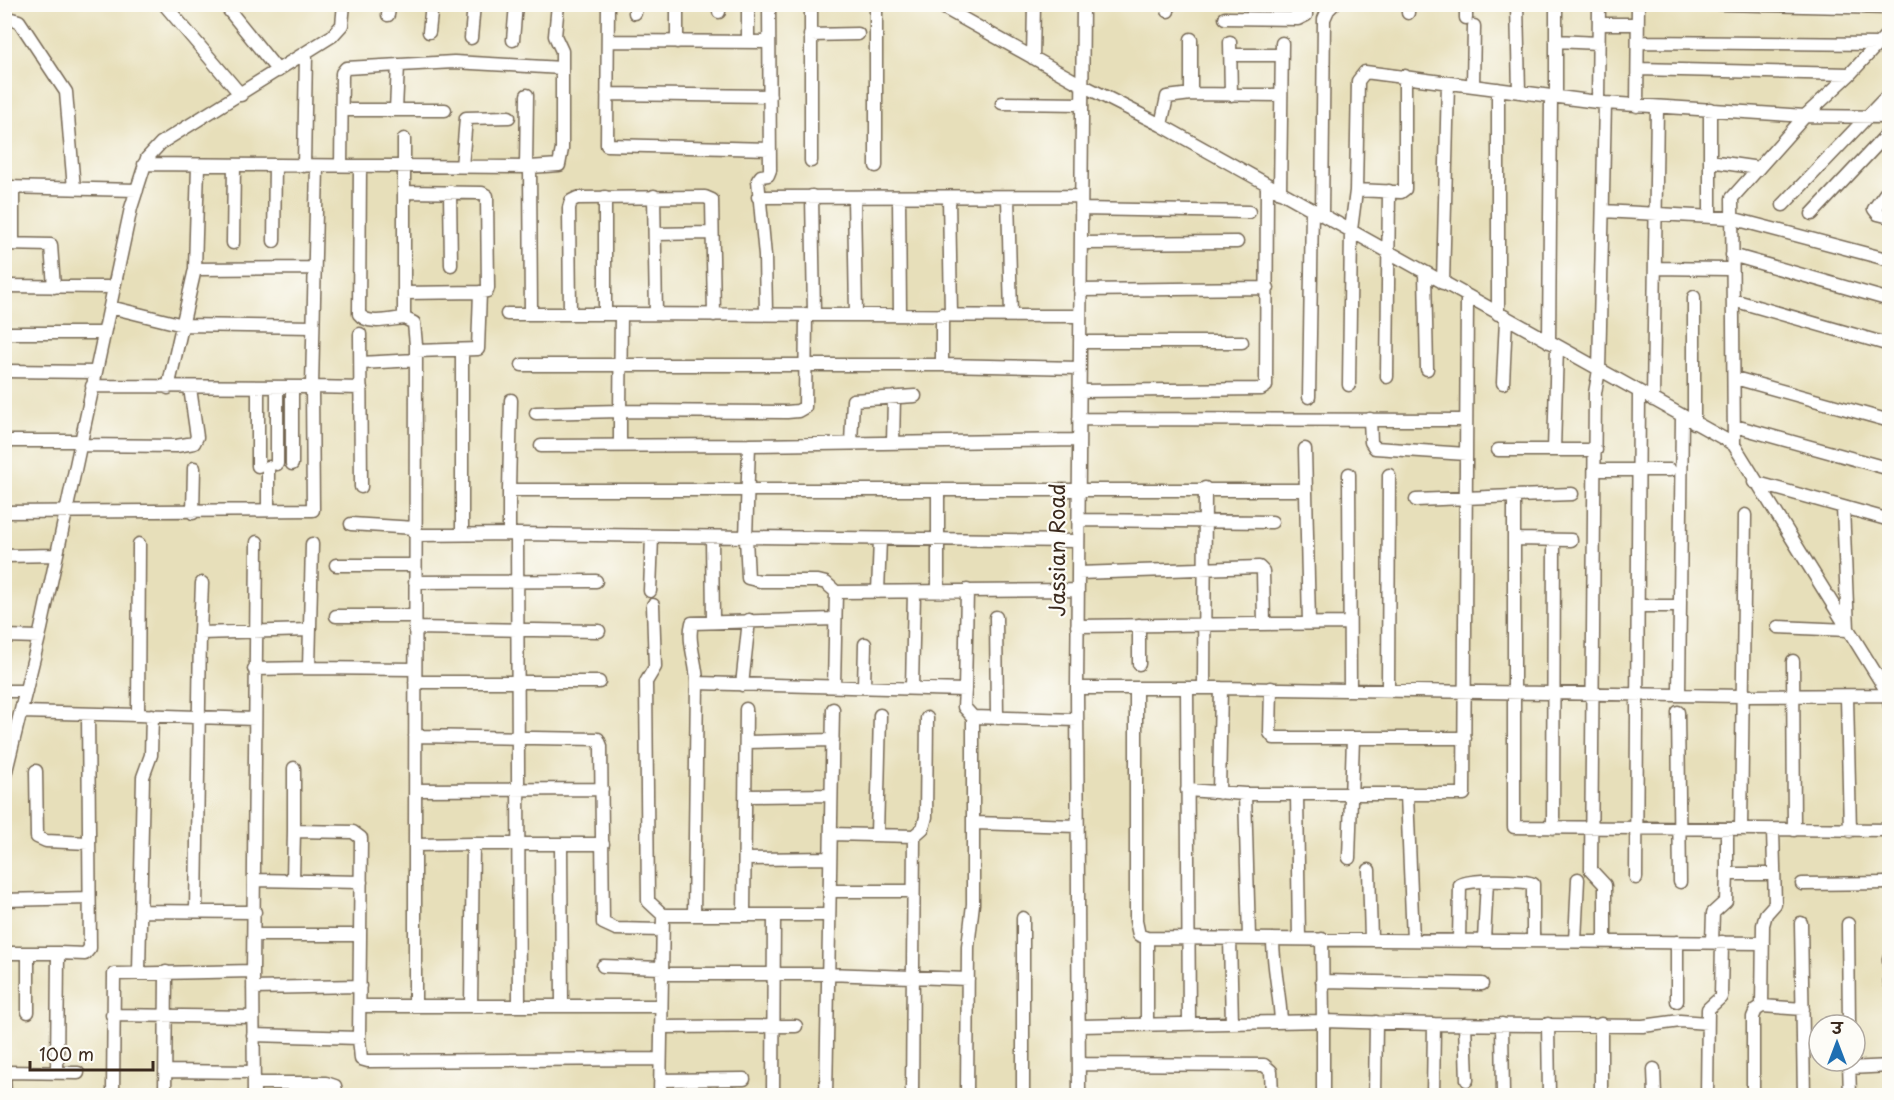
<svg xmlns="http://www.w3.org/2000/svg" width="1894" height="1100" viewBox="0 0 1894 1100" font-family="'Playpen Sans','Playpen Sans Deva',sans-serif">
  <rect width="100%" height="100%" fill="#fdfcf7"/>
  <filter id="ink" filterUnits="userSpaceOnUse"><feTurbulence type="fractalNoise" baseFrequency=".0167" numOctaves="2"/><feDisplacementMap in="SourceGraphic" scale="12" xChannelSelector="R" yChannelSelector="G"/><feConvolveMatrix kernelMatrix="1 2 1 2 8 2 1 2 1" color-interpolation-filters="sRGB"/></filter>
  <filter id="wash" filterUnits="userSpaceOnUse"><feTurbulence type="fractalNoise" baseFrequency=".008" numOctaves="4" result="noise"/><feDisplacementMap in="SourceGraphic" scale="24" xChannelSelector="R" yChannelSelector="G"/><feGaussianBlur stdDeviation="1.35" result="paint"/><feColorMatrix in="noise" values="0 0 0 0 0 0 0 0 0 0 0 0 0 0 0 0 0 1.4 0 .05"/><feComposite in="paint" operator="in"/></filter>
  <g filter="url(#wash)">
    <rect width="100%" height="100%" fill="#e7dfba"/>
  </g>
  <g filter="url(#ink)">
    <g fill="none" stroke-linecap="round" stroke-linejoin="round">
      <defs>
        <path id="minor" d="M164 4 241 95
          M224 4 278 71
          M608 4 607 145 770 149
          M635 4V13
          M748 4V42
          M811 4V161
          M876 4V166
          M937 4 1082 85 1161 125 1728 441 1734 445 1889 695 1890 706
          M1168 4V11
          M1408 4V13
          M1517 4 1519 92
          M1556 4V97
          M1720 4 1890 8
          M719 12V4
          M388 15 390 4
          M4 17 19 21 66 92 74 189
          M1225 18 1298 19 1306 15V4
          M1466 18V4
          M1599 24H1638
          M429 32 432 4
          M810 35 858 34
          M471 38 474 4
          M1191 39V94
          M513 40 516 4
          M608 41 769 42
          M1556 41 1598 43
          M677 42V4
          M1230 42 1231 95
          M1638 42 1877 44
          M1231 55H1282
          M1033 58 1034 4
          M1638 69 1850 74
          M1473 86 1474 26
          M1498 89V314
          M607 94 770 96
          M1598 102 1599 4
          M1002 103 1082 104
          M1637 106 1638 4
          M342 110H445
          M396 110 398 65
          M1161 125 1167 97 1191 94 1281 95
          M1710 161 1759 168
          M144 164 530 167 559 165 562 149V51L555 36 558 4
          M304 166 306 54
          M341 166 342 73 346 68 454 62 562 68
          M360 166 359 314C368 326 391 319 404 318V139
          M462 167 466 118 509 117
          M526 167 527 95
          M530 167 531 314
          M4 187 137 190
          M1890 187 1874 209 1878 214 1890 217
          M1356 190 1401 192 1405 189V76
          M404 192 482 193 487 196 488 288 487 291 480 292
          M450 192 451 265
          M1280 192 1282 43
          M654 196 656 314
          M812 196 814 314
          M605 197V314
          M758 197 1081 196
          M854 197 856 314
          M899 197 900 314
          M1008 197 1011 315
          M949 198 951 314
          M1783 205 1890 93
          M1081 209 1249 212
          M1603 211 1731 218 1890 260
          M1812 214 1890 131
          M1322 215 1324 19 1328 10 1334 4
          M1710 217V109
          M655 234 712 233
          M274 241 275 165
          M233 243 234 165
          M1081 243 1237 242
          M4 244 51 245 54 287
          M13 244V187
          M1732 255 1890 300
          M1655 268 1727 269
          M195 269 314 268
          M1425 273 1427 369
          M1443 283 1448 83
          M4 286 113 287
          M1080 290 1268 288
          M404 293 480 292 478 349 416 351
          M1733 300 1890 345
          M110 307 183 325 313 327
          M766 313 765 256 758 180 761 176 768 175 770 170 769 4
          M507 314H621L620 411 787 412 798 411 805 407 806 314
          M570 314 569 208 571 201 577 198 705 197 712 200 714 315
          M621 314 1080 316
          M942 314V365
          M404 318 414 323 416 345 415 845
          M4 333H103
          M360 334 361 487
          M1080 342H1242
          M1549 342 1551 97
          M462 350V535
          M361 363 416 360
          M522 365H942L1079 368
          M4 371 95 372
          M1387 377 1389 191
          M1735 378 1890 421
          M1503 383 1506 319
          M1349 385 1351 230 1356 191 1358 81 1365 72 1605 103 1805 116 1890 117
          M92 386 312 387 317 166
          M258 387V466
          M277 387V464
          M292 387V464
          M168 388 195 269 198 166
          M1079 391 1261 389 1266 386 1267 185
          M1309 397 1312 210
          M1653 400 1657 107
          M536 413 620 411V443
          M1079 419 1466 420
          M1370 419 1371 442 1375 448 1466 454
          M1694 423V297
          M1735 426 1890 469
          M4 441H81
          M851 443 853 400 915 396
          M893 443 894 397
          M80 445 176 446 194 443 197 437 190 388
          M749 445 1079 440
          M1734 445 1732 198 1805 116 1850 74 1890 31
          M541 446 749 445 746 538 748 578 760 581H818L826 583 836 592
          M1305 449 1309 623
          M1498 450H1596
          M1554 450 1557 347
          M268 467V510
          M1596 470H1670
          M1349 474 1350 690
          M1754 482 1890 520
          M509 490 511 400
          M938 490V591
          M1572 494 1514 496V827L1890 830
          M1416 500 1514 496
          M4 512 313 510 312 387 361 388
          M193 513 194 468
          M1078 520 1272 522
          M351 524 415 528
          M509 534V490H1306
          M517 534 519 1006
          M415 535 517 534 1078 541
          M712 538 713 620
          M1514 539 1571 540
          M139 544 138 715 255 719
          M4 556 56 555
          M336 565H415
          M1078 573 1259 567 1263 571 1264 624
          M415 582 596 581
          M650 591 652 537
          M878 592 880 539
          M653 605 655 667 646 682 648 901 663 915 660 1096
          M1638 606H1680
          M336 616H415
          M996 617 997 717
          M1139 625V664
          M1077 626 1349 623
          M1778 627 1848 630 1843 507
          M415 628 599 631
          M200 633 202 583
          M4 636 39 637
          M1793 661 1794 830
          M309 668 415 669
          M254 669 309 668 312 544
          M415 682H599
          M697 683C697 663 687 642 692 623L835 619
          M742 685 749 620
          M834 686 836 592 1078 590
          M864 687 865 644
          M912 688 914 592
          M1077 688H1221L1742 696 1890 695
          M1187 688 1189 1024
          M1204 688 1205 488
          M1271 688 1270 733 1274 738H1465
          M1136 689V921L1139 935 1147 938V1025
          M965 690 964 707 973 717 1077 720
          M1388 690 1389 475
          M4 691H26
          M1679 695 1682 416
          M1847 697 1850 831
          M21 712 138 715
          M1678 712 1680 882
          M415 736 598 739 601 746 603 923 616 929 662 930
          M746 742 833 740
          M294 768V831L353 832 361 838 359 1038 361 1059 368 1061 660 1059
          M36 771 37 837 46 841 88 843
          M4 779 41 629 131 208 147 158 161 143 332 36 342 25 344 4
          M415 790 602 789
          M1187 790 1245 794H1464L1467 297
          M1219 793 1221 688
          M1245 794 1249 938
          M1297 794 1299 939
          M1407 795 1413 940
          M746 796 831 795
          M974 823 1078 826
          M1553 828 1554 540
          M1727 829V874H1774
          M1741 829 1745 515
          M1773 830 1775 904 1766 914 1763 925 1762 1006 1803 1009
          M831 834 914 836 912 1096
          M877 835 880 715
          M914 836 923 828 926 817 927 718
          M473 844H561L562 1006
          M561 844H603
          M1349 858 1353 739
          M745 859 830 858
          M1369 870 1371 939
          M1636 878 1639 392
          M255 880 361 882
          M293 880 294 831
          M1802 884 1890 883
          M829 891H913
          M4 900 89 898
          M140 911 255 912
          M196 911 200 633 310 630
          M663 915H829
          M694 915 697 683 965 690 967 590
          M744 915 746 709
          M1023 918V1096
          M1801 923 1804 1096
          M1848 924 1849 1025
          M255 935H360
          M1147 938 1763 943
          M1230 939 1232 1023
          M1273 939C1273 967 1280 994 1281 1022
          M1322 939 1323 1021 1434 1024 1433 1096
          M1459 940 1460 885C1469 879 1523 880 1533 884V941
          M1484 940 1487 881
          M1575 941 1578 879
          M1605 941V885L1591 870 1595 393 1599 370 1605 103
          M1677 942V1001
          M1712 942 1713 913 1726 901 1727 874
          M4 953H58L57 1072
          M28 953V1012
          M58 953 85 954 90 948 88 714
          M1889 958 1890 983
          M603 966 662 968
          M253 971 257 542
          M139 972 143 777 151 755 152 715
          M662 974H827L968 979
          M1322 981 1482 984
          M253 988 360 986
          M360 1006H661
          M415 1006V845L473 844 471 1006
          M112 1015 253 1017
          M1434 1024 1643 1026 1680 1021 1707 1023
          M1465 1024 1467 1080
          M1502 1024 1503 1096
          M1548 1024 1549 1096
          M1601 1024V1096
          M1080 1026 1323 1021V1096
          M661 1027 796 1026
          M253 1035 359 1038
          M1849 1062 1850 1096
          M1080 1064 1264 1065 1271 1071 1272 1096
          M1849 1068 1890 1066
          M1654 1069 1655 1096
          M165 1071 253 1072
          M4 1072 5 1096
          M5 1072 78 1073
          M660 1080 744 1079
          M254 1083H306V1096
          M306 1083H326L335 1086 337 1096
          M113 1096 114 974 253 971 254 1096
          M165 1096 166 972
          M773 1096 774 915
          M826 1096 833 709
          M967 1096 968 947 973 904V717
          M1079 1096 1077 688 1083 4
          M1375 1096 1376 1022
          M1707 1096 1708 1009 1721 997 1722 942
          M1753 1096V1017L1756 1010 1762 1006"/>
      </defs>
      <use href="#minor" stroke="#776955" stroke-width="15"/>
      <use href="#minor" stroke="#fff" stroke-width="12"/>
    </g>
  </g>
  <g text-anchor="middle" stroke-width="4.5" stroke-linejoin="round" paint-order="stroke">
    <g font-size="21" fill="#3b2a1e" stroke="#fdfcf7">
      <text transform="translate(1058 550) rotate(-90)" y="7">Jassian Road</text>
    </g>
  </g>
  <rect width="1894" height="1100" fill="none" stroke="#fdfcf7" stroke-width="24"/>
  <g transform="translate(1837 1043)"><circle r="28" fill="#fdfcf7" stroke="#afa8a0" stroke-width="1.5"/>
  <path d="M0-4.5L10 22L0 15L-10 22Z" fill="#1f6fb2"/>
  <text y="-9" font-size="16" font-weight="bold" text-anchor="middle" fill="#3b2a1e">उ</text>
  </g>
  <path d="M30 1061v9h123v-9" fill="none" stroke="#3b2a1e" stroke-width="3"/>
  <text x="39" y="1061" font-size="18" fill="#3b2a1e" stroke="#fdfcf7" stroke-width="4.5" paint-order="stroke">100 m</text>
</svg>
